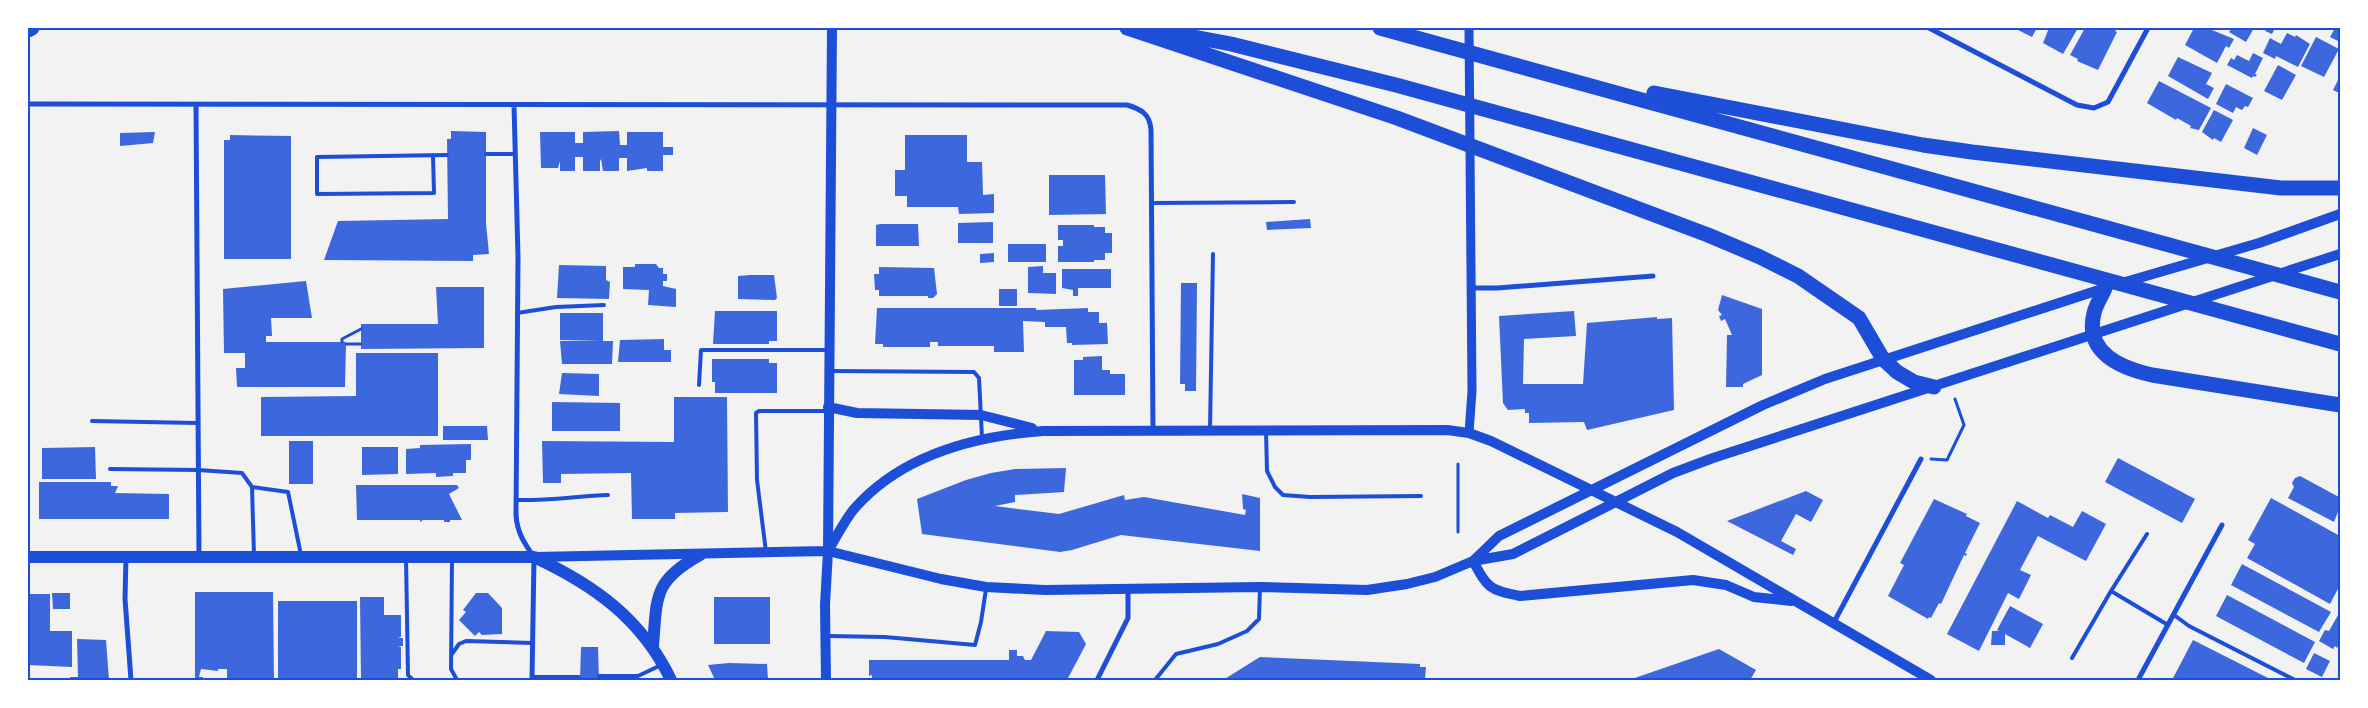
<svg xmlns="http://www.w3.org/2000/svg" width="2368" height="708" viewBox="0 0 2368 708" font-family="'Varela Round',sans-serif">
  <rect width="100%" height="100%" fill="#f2f2f2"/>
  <path fill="#3d67dc" d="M2014 28H2037L2032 37Z
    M2049 28H2078L2063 54 2043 43Z
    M2085 28H2117L2115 31 2117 32 2098 70 2077 61 2078 59 2070 55Z
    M2194 28H2207L2234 39 2229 48 2226 46 2217 63 2185 45Z
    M2232 28H2254L2246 42 2229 32Z
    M2267 28H2275L2272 34 2265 31Z
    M2335 28H2340V42L2330 37Z
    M2287 33 2295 37 2296 35 2310 44 2298 67 2276 56 2275 59 2263 53 2270 38 2281 44Z
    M2316 37 2339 49 2324 77 2301 66Z
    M2253 53 2263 58 2255 74 2257 75 2255 77 2253 76 2252 78 2227 65 2231 58 2234 60 2237 55 2249 61Z
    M2178 57 2212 73 2206 84 2214 88 2208 99 2168 76Z
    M2278 65 2296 75 2282 100 2264 91Z
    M2340 76V89L2339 93 2333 90Z
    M2159 81 2211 108 2199 130 2190 128 2191 126 2177 118 2176 120 2147 103Z
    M2226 84 2253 98 2248 107 2245 106 2242 110 2236 107 2233 113 2216 104Z
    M2214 110 2233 120 2221 142 2214 138 2213 140 2202 132Z
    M2253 128 2267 135 2257 155 2244 148Z
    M451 131 486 132V223L489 254 473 255V261L324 260 338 221 448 219 447 139H451Z
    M619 131 620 145H627V132H663V147H673V155H663V171H647V168L627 171V158H619V171H603L601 159 600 161V171H583V157H575V171H560V161L558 168H541L540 132H575V143H583V132Z
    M155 132 153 143 120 146V133Z
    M230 135 291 136V259H224V140H230Z
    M905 135H967V162H982L983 195 994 194V213L959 214 958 207H907V196H895V170H905Z
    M1049 175H1105L1106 214 1049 215Z
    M1310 219 1311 228 1267 230 1266 222Z
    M993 222V243H958V223Z
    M880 224H918L919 246H876V225Z
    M1058 225H1094V227H1105V233H1112V253H1105V260H1094V262H1058V246H1063V240H1058Z
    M1008 244H1046V262H1008Z
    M994 253V262L980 263V254Z
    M635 264H656L659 268H663V274H667V281H663V286L676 289V307L648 305 649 290 623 289V267H635Z
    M559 265 606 266V280L610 282 609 299 557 298Z
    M1043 266V273H1056V294L1028 293V267Z
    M879 267 934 268 937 294 933 298H928V296H879V290H875L874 274H879Z
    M1062 269H1111V288H1078V296H1073V290L1062 288Z
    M750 275H774L777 298 775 300 738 299V276Z
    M306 281 312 318H271L272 336H266V342H346L345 387H237L236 368H245V353H224L223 289Z
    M1181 283H1197L1196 391H1185V384H1180Z
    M436 287H484V348L361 349V324H438Z
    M999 289H1017V306H999Z
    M1722 295 1762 309V375L1743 384V387H1726L1727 335H1732L1725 319 1721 321 1719 316 1722 315 1718 310Z
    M877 308H1036V310L1088 308V312H1099V323H1107L1108 344 1072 345V343H1067L1066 327H1045V322L1023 321 1024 352H994V346H938V342H930V347H883V344H875Z
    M715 311H777V341H769V344H713Z
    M1574 311 1576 336 1524 339 1523 384H1583L1587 323 1657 317V319L1672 318 1674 410 1587 430 1584 422 1529 423V413H1525V409L1508 410 1503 403 1499 316Z
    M560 313H603V341H613L612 364H562L560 341 601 340H560Z
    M664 339V350H671V362H618L620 340Z
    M356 353H438V436H261V397L356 396Z
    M1102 356V370H1110V374H1125V395H1074V360H1083V357Z
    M712 359H769V363H777V393H715V382H712Z
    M562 373 599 374V396L559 394Z
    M28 374H30V440H28Z
    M674 397H727L728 512 675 513V519H632L631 473 561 474V483H543L542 441 674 442Z
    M552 402 620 403V431H552Z
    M443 426H487L488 440H443Z
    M289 441H313V484H289Z
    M471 444V460H466V473H453V476L436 477V473L406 474V449L420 448V445Z
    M95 447 96 479H42V448Z
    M362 447H398V474L362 475Z
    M2118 458 2195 499 2182 523 2105 482Z
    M1066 468 1064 492 1015 495V502L995 506 1059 514 1124 495 1125 500 1144 497 1245 515 1246 510 1243 509 1242 494 1260 498V551L1121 535 1072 550 1060 552 922 534 917 499 966 480 991 473 1015 469Z
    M2300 476 2339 497 2340 507 2334 522 2288 498 2294 487 2292 483 2295 478Z
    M39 482H111V486H118L115 493 169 494V519H39Z
    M356 485H457L459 488 449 494 462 520H450V522H444V520H423L420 522V520H357Z
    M1806 491 1823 500 1811 522 1796 514 1781 541 1796 549 1793 555 1727 521Z
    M2271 498 2340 536V585L2330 604 2247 558 2255 544 2248 540Z
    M1934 499 1967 514 1966 516 1980 523 1965 553 1967 554 1966 556 1964 555 1941 604 1939 603 1931 618 1929 617 1928 619 1888 596 1904 565 1900 563Z
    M2017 501 2048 518 2050 515 2073 527 2082 511 2106 524 2086 561 2038 536 2020 570 2031 575 2019 599 2008 593 1979 651 1947 634Z
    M2242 564 2331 612 2319 632 2231 585Z
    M195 592H273L274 680H227V669H218V671L201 669 199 677H203V680H195Z
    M52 593H70V609H53Z
    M476 593H488L502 608V634L482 635 479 632 475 636 459 620 466 612 463 610Z
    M28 594H50V631H72V667L28 665Z
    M2227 595 2315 642 2304 663 2216 616Z
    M360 597H384V615H401V637L398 638H403V646H398L401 647V669H398V680H361Z
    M714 597H770V644H714Z
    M278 601H357V680H278Z
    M2010 606 2043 624 2030 648 2005 634V645H1991L1992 631H1999L1997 630Z
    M2338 615 2340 616V642L2337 648 2335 646 2333 649 2319 641 2325 630 2329 631Z
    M1046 631 1079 632 1086 644 1067 680H872V675L869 676V660H1009V650H1017V656H1023L1025 660H1031Z
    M77 639 106 640 109 680H70V677H78Z
    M2193 640 2272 680H2172Z
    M581 647H598L599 680H580Z
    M1719 649 1756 670 1750 680H1629Z
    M2314 653 2330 661 2322 677 2306 669Z
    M1260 657 1420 664V667H1426L1425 679 1223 680Z
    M729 663 767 664 768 680H715L708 665Z"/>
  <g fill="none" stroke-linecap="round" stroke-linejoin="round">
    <path stroke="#1d4ed8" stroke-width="3" d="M342 342V339L361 329
      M346 344H361
      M1931 459 1947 460 1964 425 1955 399
      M1458 464V532"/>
    <path stroke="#1d4ed8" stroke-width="4" d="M486 154H515
      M433 155 434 193 317 194V157L447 155
      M1152 203 1294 202
      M517 313 556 307 604 305
      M831 371 974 372 979 378 982 438
      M699 385 701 350H829
      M92 421 198 423
      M1210 429 1213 254
      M1266 431 1267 471 1275 487 1283 495 1310 497 1421 496
      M110 469 198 470 242 473 252 487 254 555
      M252 487 288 492 301 555
      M516 500C547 501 578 496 608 495
      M2147 534 2111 591 2168 625
      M766 552 757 480 756 413 759 411H828
      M406 558 408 675 413 680
      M452 560 451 669 457 680
      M2174 615 2189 626 2295 680
      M827 636 885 637 975 645 981 622 986 589
      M452 654 459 644 466 641 532 643
      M2072 658 2111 591
      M599 676H638L659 666
      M532 677H579
      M1155 680 1176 654 1218 644 1247 631 1259 619 1260 587"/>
    <path stroke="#1d4ed8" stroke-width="5" d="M1929 28 2077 105 2094 108 2108 102 2148 28
      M28 104C394 105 760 102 1127 105 1141 109 1150 114 1151 130L1153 431
      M196 104 199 556
      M514 105 518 257 516 515C517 532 524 543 534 557L532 680
      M1471 288H1497L1653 276
      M126 556 125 599 131 680
      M1833 624 1921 459
      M1097 680 1128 618V590
      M2138 680 2222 525"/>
    <path stroke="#1d4ed8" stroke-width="9" d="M1469 28 1472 391 1469 433"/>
    <path stroke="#1d4ed8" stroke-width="10" d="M2122 283 2259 243 2340 214
      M828 407 857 413 981 415 1032 428
      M828 551C836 538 844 521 854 509 901 455 974 436 1043 431L1447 430 1469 433 1491 441 1677 532 1931 680
      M535 557 828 551 941 579 986 587 1045 590 1260 587 1367 590 1407 584 1435 577 1473 561 1513 554 1673 473 1713 458 2340 254
      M1473 561 1499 536 1763 405 1825 379 2108 287
      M1473 561C1488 588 1489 590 1520 596L1693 580 1726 585 1754 597 1791 601
      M826 680 825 605 828 551 832 28"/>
    <path stroke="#1d4ed8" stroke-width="12" d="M28 557H534C594 585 642 619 671 680
      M653 646C657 597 653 581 700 555"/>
    <path stroke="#1d4ed8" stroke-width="15" d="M1127 28 1397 118 1708 235 1760 257 1798 276 1859 318 1883 359 1897 372 1914 382 1934 387
      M1146 28 1231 44 1396 85 2340 344
      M1380 28 2340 292
      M28 30 32 28
      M1654 93 1923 145 1972 152 2281 188H2340
      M2105 288C2102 296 2096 304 2094 313 2084 353 2121 368 2152 375L2340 405"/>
  </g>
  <rect width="2368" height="708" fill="none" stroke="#ffffff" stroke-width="58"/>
  <rect x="29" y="29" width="2310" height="650" fill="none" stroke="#1d4ed8" stroke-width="2"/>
</svg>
